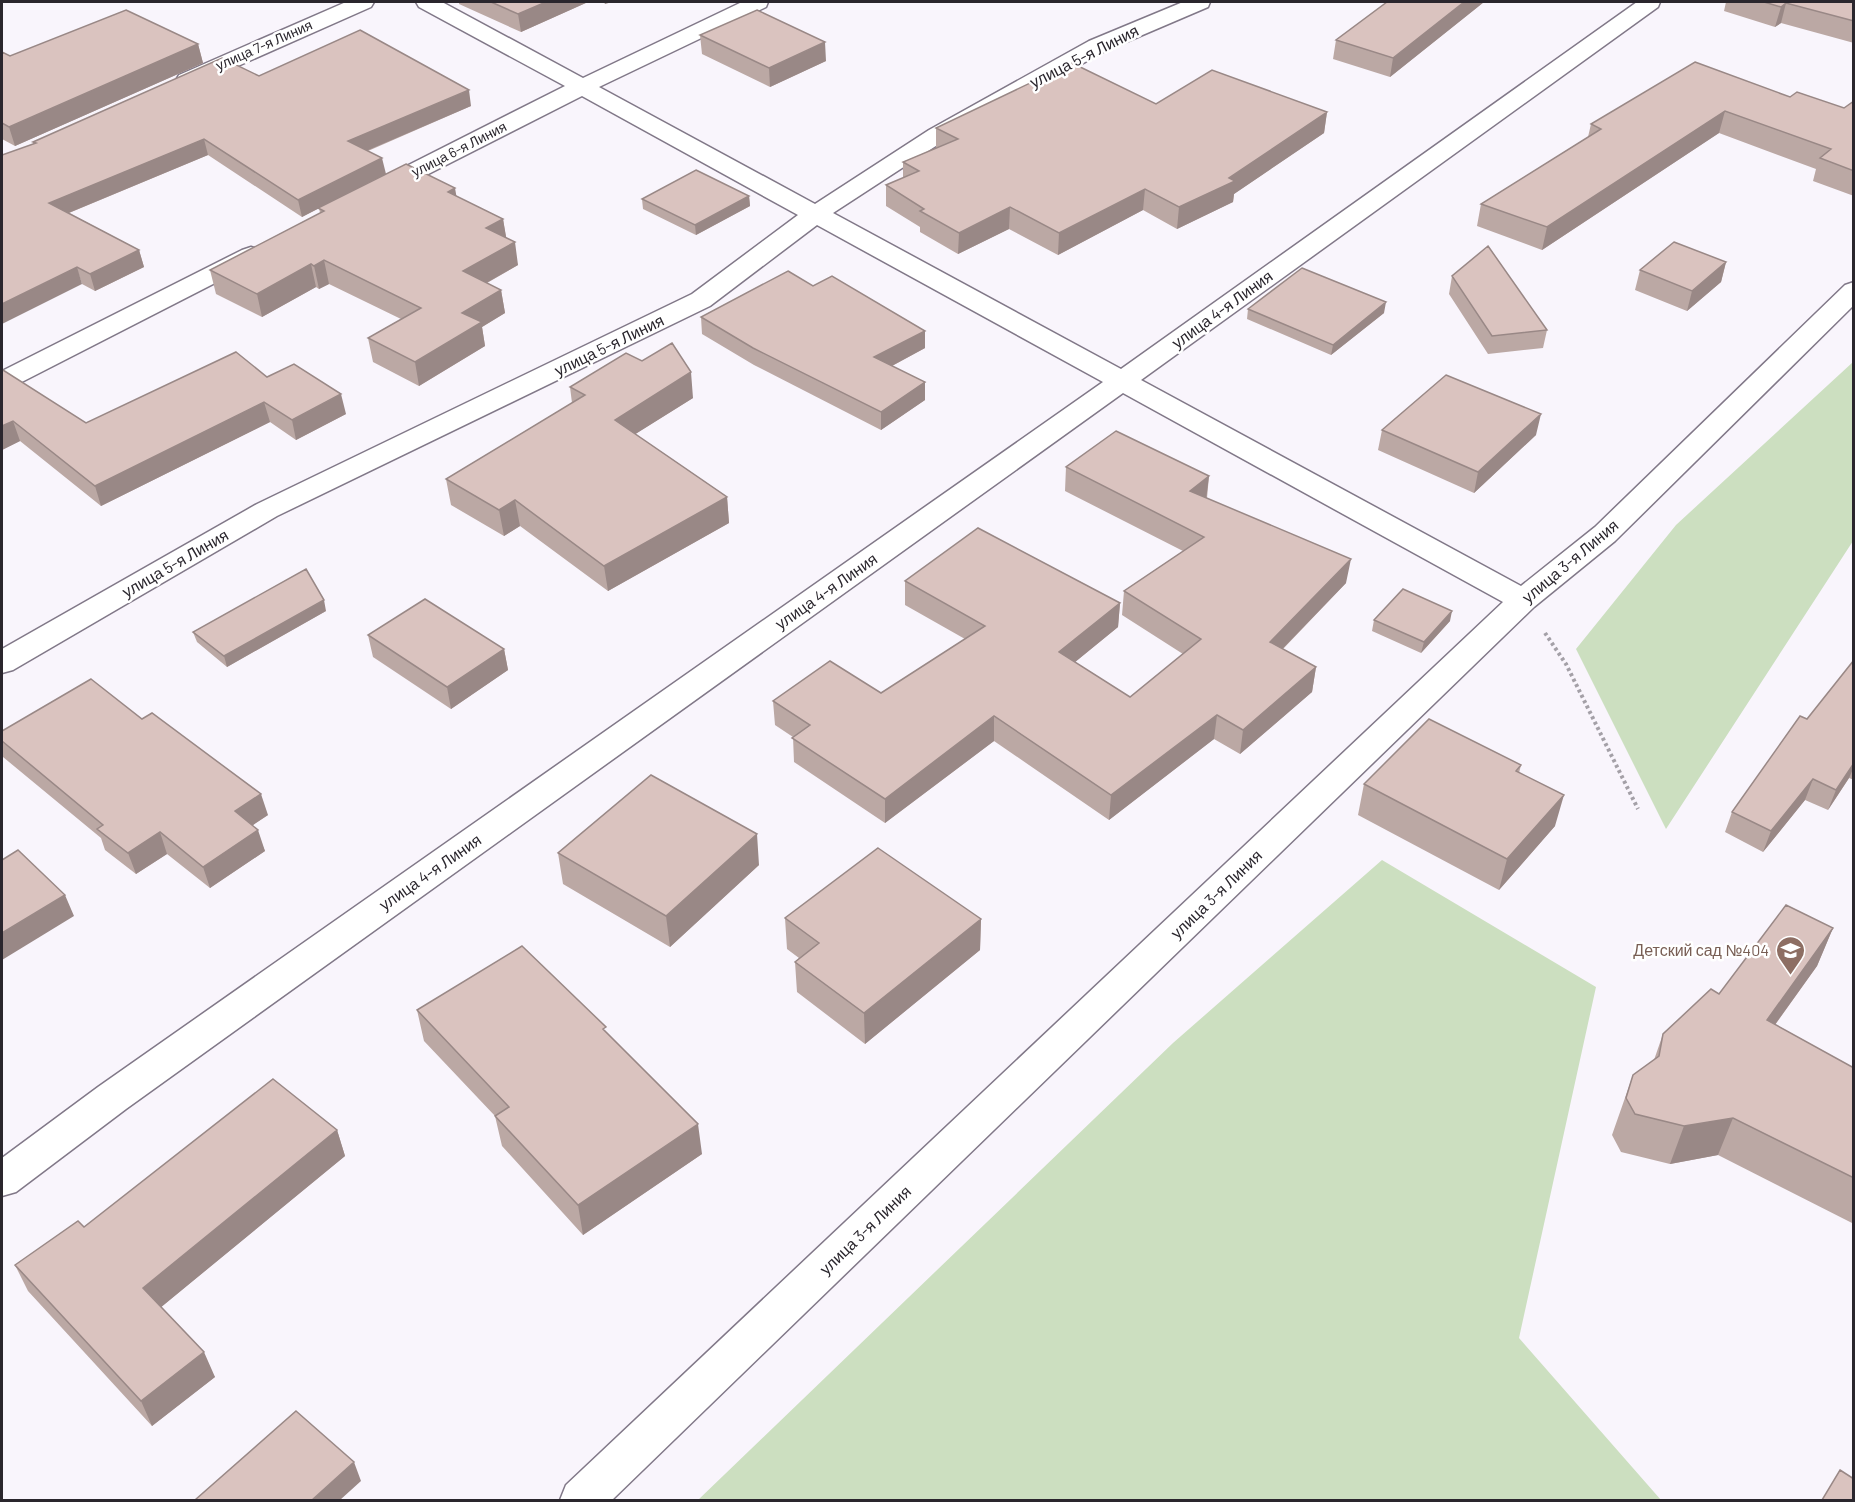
<svg xmlns="http://www.w3.org/2000/svg" width="1855" height="1502" viewBox="0 0 1855 1502" font-family="Barlow,sans-serif">
  <rect width="100%" height="100%" fill="#f9f5fc"/>
  <path fill="#ccdfc0" d="M1853 362V541L1666 829 1576 649 1676 525Z
    M1382 860 1596 987 1519 1338 1661 1500H698L1173 1043Z"/>
  <g fill="none" stroke-linecap="round" stroke-linejoin="round">
    <defs>
      <path id="minor" d="M346 2H374L371 7 195 85 187 87 179 85 176 80 179 75Z
        M416 2H442L583 78 742 2H768L766 7 599 87 815 204 929 130 1089 41 1183 2H1210L1208 7 1105 51 945 140 833 213 1121 369 1637 2H1660L1658 7 1141 380 1521 586 1595 527 1845 285 1854 282V305L1615 541 1534 607 612 1500H560L566 1485 1503 602 1123 393 126 1109 16 1192 2 1196V1158L98 1087 1103 382 817 225 710 306 277 516 13 670 2 673V649L257 504 692 294 798 215 582 96 387 195 378 197 369 195 366 190 369 185 565 86 419 7Z
        M251 247 260 250 264 255 260 260 12 387 2 389V371L242 250Z"/>
    </defs>
    <use href="#minor" stroke="#817888" stroke-width="3"/>
    <path stroke="#a4a0a7" stroke-width="4" stroke-dasharray="3 3" stroke-linecap="butt" d="M1545 633 1566 664 1638 809"/>
    <use href="#minor" fill="#fff" fill-rule="evenodd"/>
  </g>
  <path fill="#bba8a4" d="M459 2H588L521 32 459 4Z
    M1484 2 1390 77 1333 59 1336 40Z
    M1726 2H1854V43L1781 23 1775 27 1724 11Z
    M700 35 826 61 770 87 702 54Z
    M198 44 203 63 15 146 2 139V52L10 56Z
    M259 76 471 106 368 151 385 174 456 196 503 219 506 238 518 265 487 283 501 290 505 313 482 327 485 346 419 386 373 362 368 338 401 319 329 284 319 289 316 287 262 317 216 294 210 270 320 213 319 208 302 217 208 155 69 213 139 250 144 267 95 291 82 284 33 142Z
    M1790 97 1844 108 1854 101V196L1813 181 1816 169 1719 133 1542 250 1477 226 1481 204 1588 137 1591 124Z
    M1156 104 1327 112 1324 133 1234 194 1233 202 1177 229 1143 210 1058 255 1009 229 958 254 920 232V227L886 206V185L903 178V162L936 148V128Z
    M749 196 750 206 696 235 643 209 642 199Z
    M1726 262 1721 282 1687 311 1635 290 1640 270Z
    M1452 276 1547 330 1543 348 1488 354 1449 294Z
    M813 286 925 331V348L892 366 925 382V400L881 430 754 365 702 334 701 317Z
    M1248 309 1384 313 1331 355 1247 319Z
    M642 361 693 398 635 434 727 497 729 523 608 591 520 526 504 536 451 505 446 479 572 403 570 387Z
    M2 371 86 423 267 377 346 414 296 440 270 422 101 506 20 441 2 450Z
    M1382 430 1536 435 1474 493 1378 450Z
    M1066 467 1209 476 1207 498 1346 583 1283 649 1316 667 1312 692 1240 754 1214 739 1109 820 994 741 885 823 794 762 793 737 775 725 773 701 881 693 965 639 905 605V581L1120 603 1118 627 1075 662 1130 697 1183 654 1122 615 1124 591 1183 551 1065 491Z
    M326 611 227 667 197 642 193 632Z
    M1374 620 1450 621 1421 653 1372 631Z
    M368 635 504 649 508 670 451 709 373 657Z
    M1854 660V780L1849 778 1828 810 1805 800 1763 852 1725 832 1732 812 1807 719Z
    M2 731 268 815 253 825 265 851 210 888 167 854 136 874 105 850 101 838 3 757 2 752Z
    M1521 765 1519 773 1555 826 1499 890 1358 815 1364 784Z
    M558 853 759 865 670 947 563 884Z
    M785 918 981 919 980 950 865 1044 797 992 795 962 799 958 787 949Z
    M1833 928 1817 966 1775 1025 1854 1068V1224L1718 1155 1670 1164 1621 1152 1612 1135 1633 1075 1654 1060 1663 1034 1719 994Z
    M417 1010 607 1033 702 1154 583 1235 502 1146 495 1116 424 1041Z
    M337 1130 345 1156 161 1307 215 1377 152 1426 28 1291 15 1265 84 1227Z"/>
  <path fill="#998886" d="M546 2H588L521 32 518 14Z
    M604 2H612L605 4Z
    M1464 2H1484L1390 77 1393 58Z
    M1786 3 1781 23 1775 27 1781 7Z
    M825 42 826 61 770 87 769 68Z
    M198 44 203 63 15 146 9 127Z
    M469 90 471 106 352 157 348 141Z
    M1725 111 1719 133 1542 250 1547 227Z
    M1327 112 1324 133 1234 194 1233 202 1177 229 1179 207 1229 178Z
    M204 139 208 155 54 219 49 203Z
    M382 158 386 174 302 217 298 200Z
    M455 188 459 211 448 192Z
    M1145 189 1143 210 1058 255 1059 233Z
    M749 196 750 206 696 235 695 225Z
    M1010 207 1009 229 958 254 959 233Z
    M503 219 507 242 486 228Z
    M515 242 518 265 467 294 463 271Z
    M139 250 144 267 95 291 90 274Z
    M324 260 329 284 319 289 314 266Z
    M1726 262 1721 282 1687 311 1692 291Z
    M311 264 316 287 262 317 257 294Z
    M77 267 82 284 2 324V304Z
    M501 290 505 313 482 327 485 346 419 386 415 362 462 313Z
    M1386 302 1384 313 1331 355 1333 345Z
    M925 331V348L875 375 874 357Z
    M691 372 693 398 618 445 615 420Z
    M925 382V400L881 430V412Z
    M341 394 346 414 296 440 292 420Z
    M264 402 270 422 101 506 95 486Z
    M1541 414 1536 435 1474 493 1478 472Z
    M13 421 20 441 2 450V426Z
    M1209 476 1206 500 1190 491Z
    M727 497 729 523 608 591 604 566Z
    M515 500 520 526 504 536 499 510Z
    M1351 559 1346 583 1266 666 1270 642Z
    M324 600 326 611 227 667 224 656Z
    M1120 603 1118 627 1058 676 1059 652Z
    M1452 611 1450 621 1421 653 1424 642Z
    M504 649 508 670 451 709 447 687Z
    M1316 667 1312 692 1240 754 1243 730Z
    M1217 715 1214 739 1109 820 1111 795Z
    M994 716V741L885 823V799Z
    M1854 763V767L1849 778 1828 810 1836 790Z
    M1813 779 1805 800 1763 852 1771 831Z
    M261 794 268 815 241 833 235 811Z
    M1564 795 1555 826 1499 890 1507 859Z
    M258 830 265 851 210 888 203 867Z
    M160 832 167 854 136 874 128 853Z
    M757 834 759 865 670 947 666 916Z
    M65 895 74 916 2 960V933Z
    M981 919 980 950 865 1044 864 1013Z
    M1833 928 1817 966 1751 1058 1767 1020Z
    M1733 1118 1718 1155 1670 1164 1684 1126Z
    M698 1124 702 1154 583 1235 578 1205Z
    M337 1130 345 1156 154 1313 143 1288Z
    M204 1352 215 1377 152 1426 141 1401Z
    M354 1462 361 1481 340 1500H312Z"/>
  <path fill="#dac3bf" stroke="#998886" stroke-width="1.5" d="M491 2H546L518 14Z
    M1387 2H1464L1393 58 1336 40Z
    M1764 2H1854V21L1786 3 1781 7Z
    M126 10 198 44 9 127 2 123V52L10 56Z
    M757 10 825 42 769 68 700 35Z
    M360 30 469 90 348 141 382 158 298 200 204 139 49 203 139 250 90 274 77 267 2 304V155L36 143 33 142 222 58 259 76Z
    M1695 62 1790 97 1797 92 1844 108 1854 101V171L1820 158 1831 149 1725 111 1547 227 1481 204 1601 129 1591 124Z
    M1072 63 1156 104 1212 70 1327 112 1229 178 1235 181 1179 207 1145 189 1059 233 1010 207 959 233 920 211 924 209 886 185 919 171 903 162 958 139 936 128Z
    M406 164 455 188 448 192 503 219 486 228 515 242 463 271 501 290 462 313 482 322 415 362 368 338 421 308 324 260 314 266 311 264 257 294 210 270 324 211 318 208Z
    M696 170 749 196 695 225 642 199Z
    M1674 242 1726 262 1692 291 1640 270Z
    M1488 246 1547 330 1492 336 1452 276Z
    M1302 268 1386 302 1333 345 1248 309Z
    M788 271 813 286 832 276 925 331 874 357 925 382 881 412 753 348 701 317Z
    M672 343 691 372 615 420 727 497 604 566 515 500 499 510 446 479 585 395 570 387 626 353 642 361Z
    M236 352 267 377 294 364 341 394 292 420 264 402 95 486 13 421 2 426V371L3 370 86 423Z
    M1446 375 1541 414 1478 472 1382 430Z
    M1116 431 1209 476 1190 491 1351 559 1270 642 1316 667 1243 730 1217 715 1111 795 994 716 885 799 792 738 810 725 773 701 830 661 881 693 985 626 905 581 978 528 1120 603 1059 652 1130 697 1201 639 1124 591 1204 537 1066 467Z
    M306 569 324 600 224 656 193 632Z
    M1403 589 1452 611 1424 642 1374 620Z
    M425 599 504 649 447 687 368 635Z
    M1854 660V763L1836 790 1813 779 1771 831 1732 812 1800 716 1807 719Z
    M91 679 142 719 152 713 261 794 235 811 258 830 203 867 160 832 128 853 97 829 103 825 2 741V731Z
    M1429 719 1521 765 1516 771 1564 795 1507 859 1364 784Z
    M651 775 757 834 666 916 558 853Z
    M878 848 981 919 864 1013 795 962 819 943 785 918Z
    M18 850 65 895 2 933V860Z
    M1786 905 1833 928 1767 1020 1854 1068V1178L1733 1118 1684 1126 1635 1114 1626 1098 1633 1075 1659 1056 1663 1034 1711 989 1719 994Z
    M522 946 606 1027 603 1029 698 1124 578 1205 495 1116 509 1107 417 1010Z
    M273 1079 337 1130 143 1288 204 1352 141 1401 15 1265 78 1221 84 1227Z
    M296 1411 354 1462 312 1500H195Z
    M1840 1470 1854 1479V1500H1822Z"/>
  <defs>
    <symbol id="school-pin" viewBox="-11 -11 22 30"><path d="M0 17L-7.5 6A9.5 9.5 0 1 1 7.5 6Z" fill="#8d6e63" stroke="#fff"/><path d="M0-5L7-2L0 1L-7-2ZM-4 1L0 2.5L4 1V4Q0 6-4 4Z" fill="#fff"/></symbol>
  </defs>
  <g fill-rule="evenodd">
    <use href="#school-pin" x="1774" y="934" width="33" height="45"/>
  </g>
  <g text-anchor="middle" stroke-width="5" stroke-linejoin="round" paint-order="stroke">
    <g font-size="14" fill="#2a262d" stroke="#fff">
      <text transform="translate(264 45) rotate(-24)" y="5">улица 7-я Линия</text>
      <text transform="translate(459 149) rotate(-27)" y="5">улица 6-я Линия</text>
    </g>
    <g font-size="16" fill="#2a262d" stroke="#fff">
      <text transform="translate(1084 56) rotate(-27)" y="6">улица 5-я Линия</text>
      <text transform="translate(1222 309) rotate(-36)" y="6">улица 4-я Линия</text>
      <text transform="translate(609 345) rotate(-26)" y="6">улица 5-я Линия</text>
      <text transform="translate(1570 561) rotate(-40)" y="6">улица 3-я Линия</text>
      <text transform="translate(175 563) rotate(-30)" y="6">улица 5-я Линия</text>
      <text transform="translate(826 591) rotate(-35)" y="6">улица 4-я Линия</text>
      <text transform="translate(430 872) rotate(-35)" y="6">улица 4-я Линия</text>
      <text transform="translate(1216 894) rotate(-44)" y="6">улица 3-я Линия</text>
      <text transform="translate(865 1230) rotate(-44)" y="6">улица 3-я Линия</text>
    </g>
    <g font-size="16" fill="#785e54" stroke="#fff" text-anchor="end">
      <text x="1769" y="956">Детский сад №404</text>
    </g>
  </g>
  <rect width="1855" height="1502" fill="none" stroke="#2a262d" stroke-width="6"/>
</svg>
